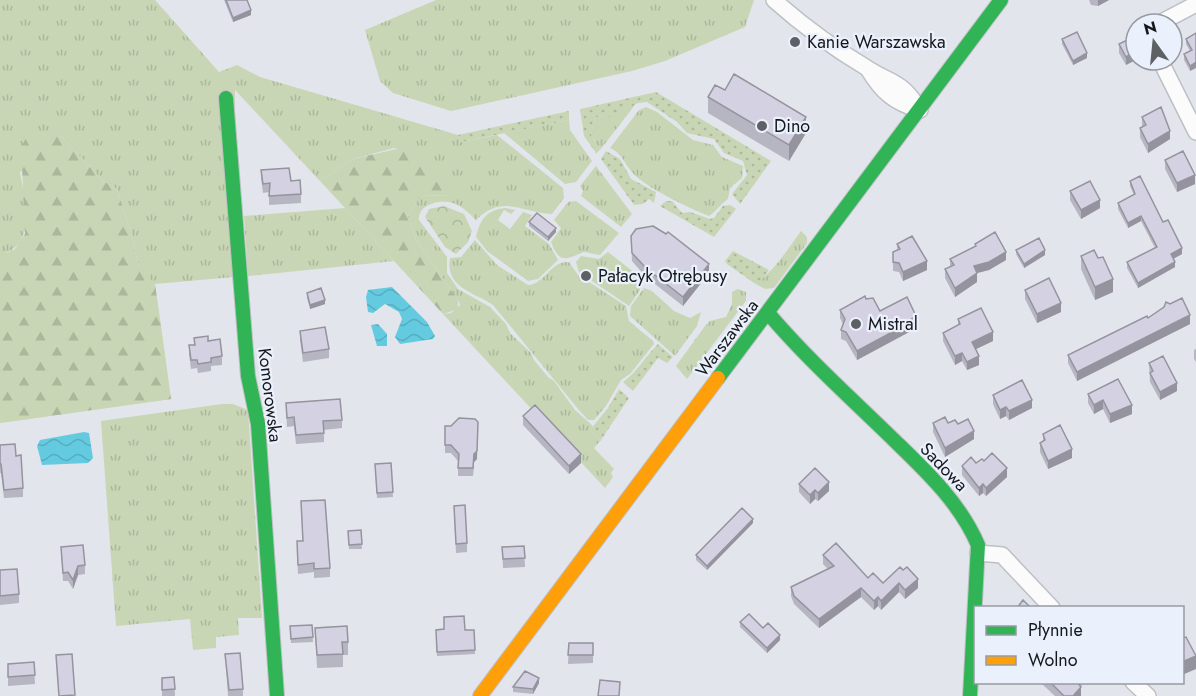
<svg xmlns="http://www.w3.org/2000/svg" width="1196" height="696" viewBox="0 0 1196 696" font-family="Jost,sans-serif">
  <defs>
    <pattern id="grass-tufts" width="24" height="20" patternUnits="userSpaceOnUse" patternTransform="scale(1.5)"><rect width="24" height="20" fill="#c9d6b5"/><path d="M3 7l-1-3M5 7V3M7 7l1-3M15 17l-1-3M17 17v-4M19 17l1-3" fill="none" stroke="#acb79b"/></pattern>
    <pattern id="forest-firs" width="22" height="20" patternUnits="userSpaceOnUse" patternTransform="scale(1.5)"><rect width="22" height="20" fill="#c9d6b5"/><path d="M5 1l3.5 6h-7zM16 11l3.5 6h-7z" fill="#acb79b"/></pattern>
    <pattern id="park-crowns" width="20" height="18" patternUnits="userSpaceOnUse" patternTransform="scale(1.5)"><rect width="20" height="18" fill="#c9d6b5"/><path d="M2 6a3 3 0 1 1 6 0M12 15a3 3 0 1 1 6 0" fill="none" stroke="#acb79b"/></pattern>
    <pattern id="garden-dots" width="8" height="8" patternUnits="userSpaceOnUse" patternTransform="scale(1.5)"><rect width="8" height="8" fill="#c9d6b5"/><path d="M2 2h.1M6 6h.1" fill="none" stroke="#acb79b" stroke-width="1.8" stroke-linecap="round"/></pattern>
    <pattern id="water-waves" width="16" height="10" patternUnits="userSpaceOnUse" patternTransform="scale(1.5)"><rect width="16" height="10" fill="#64cae0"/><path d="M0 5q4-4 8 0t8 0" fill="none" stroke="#56adc0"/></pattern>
  </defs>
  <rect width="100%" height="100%" fill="#e2e5eb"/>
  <path fill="url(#grass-tufts)" d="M0 0H155L219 72 237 65 260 77 458 135 461 142 497 135 563 188 564 198 552 214C520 212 503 194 476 220 470 214 462 206 453 203 440 199 418 204 419 220L447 257V273L458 289 490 307 506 324 510 333 531 353 534 360 548 377 554 381 575 410 593 426 590 430 601 440 594 448 614 469 611 473 613 477 605 488 443 314 451 313 460 305 458 300 416 240 407 215 421 196 452 195C441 182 421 171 416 154L394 148 353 159 320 181 235 90 234 277 155 284 171 399 0 423V298L139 267 131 233 117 189 103 181 61 136 20 172C24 198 37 240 6 253L0 245Z
    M436 0H754L745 27 665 61 632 71 451 111 393 93 380 81 365 30Z
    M635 105 600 150 591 135 595 117 607 116Z
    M646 107 657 112 693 140 713 145 722 157 743 166 742 178 730 188 728 199C722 203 713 214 709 216 691 209 644 187 632 172 623 162 623 154 610 148L639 110Z
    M569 120 570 130 592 161 576 182 565 184 504 133Z
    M596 166 632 214 621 227 581 196 583 191 580 186Z
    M576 201 619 233 600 255 584 252C566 259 560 265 551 242L561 228 554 220 568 202Z
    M345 208 394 261 248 276 244 216Z
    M505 208 515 210 511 214 504 210 498 220 510 229 523 212 532 215 525 226 549 244 558 260 538 279 528 281 487 251 476 237C480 220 486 210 505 208Z
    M801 231 807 237V243L774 288 765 289 754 283C772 275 787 250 801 231Z
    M475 240 497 265 528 285C545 284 551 260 569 262L578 275 626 306 629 321 653 341 654 344 630 374 621 380 606 406 594 420H588L578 409 493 305C474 292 445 288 450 258L461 257Z
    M608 252 640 277V290L629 306 579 272 576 262 581 256 599 259Z
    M644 288 652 291 674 311 690 318 701 312 697 326 675 356 630 316 631 306Z
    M738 289 746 292V301L687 379 676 366 705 326 710 321 726 317 732 304V292Z
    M222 404H233L248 410 262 618H238L239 635 216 637V648L193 650 190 619 116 626 101 421Z"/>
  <path fill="url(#forest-firs)" d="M61 136 103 181 117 189 131 233 139 267 155 284 171 399 7 422 0 413V245L7 253 15 249 25 234 21 146 26 139Z
    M405 147 413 149C430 175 428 173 456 188L452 195 421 196 407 215 416 240 458 300V309L443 314 320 181 353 159Z"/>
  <path fill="url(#park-crowns)" d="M444 206 464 214 472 231 468 242 456 254 445 247 425 217 429 209Z"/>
  <path fill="url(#garden-dots)" d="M656 92 771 161 740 204 732 194 747 175 743 161 724 153 714 139 687 133 677 122 647 102 638 103 614 116 595 117 591 135 600 150 596 153 584 136 580 109Z
    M569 111V120L461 142 458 135Z
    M606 151 620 159 631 179 656 192 654 203 649 199 643 204 634 205 601 159Z
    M666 201H672L682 213 690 212 710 219 714 218 723 206 730 205 736 209 714 237 660 206Z
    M733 251 769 270 760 282 754 283 727 264 725 261Z
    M658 344 673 357 667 363 658 358 633 391 623 382C637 372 645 357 658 344Z
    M619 389 629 398 601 440 590 430 608 408Z"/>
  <path fill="url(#water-waves)" d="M392 287 427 322 435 336 433 339 400 344 395 337 402 319 399 312 385 304 373 313 368 312 366 297 368 290Z
    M378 324 387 334V346H377L371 325Z
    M84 432 89 433 93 458 88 463 42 465 37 446 40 440Z"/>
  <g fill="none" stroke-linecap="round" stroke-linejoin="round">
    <defs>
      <path id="street" d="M774 0C803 26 835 49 867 68 894 85 901 80 920 110
        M1158 24 1196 4
        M1160 60 1196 132
        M868 69C882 92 894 103 920 110
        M978 553 1002 555 1052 608
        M1133 682 1148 696"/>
      <path id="fast" d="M226 98 248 376 258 424 277 696
        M768 313C807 359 852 399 895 441 927 472 960 503 978 545L970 696
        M718 378 1001 0"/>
      <path id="slow" d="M480 696 718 378"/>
    </defs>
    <use href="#street" stroke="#bdc0c4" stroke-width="18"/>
    <use href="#fast" stroke="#bdc0c4" stroke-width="16"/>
    <use href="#slow" stroke="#bdc0c4" stroke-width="16"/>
    <use href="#street" stroke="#fbfbfc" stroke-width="15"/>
    <use href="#fast" stroke="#30b455" stroke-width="14"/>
    <use href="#slow" stroke="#ff9f0a" stroke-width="14"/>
  </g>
  <path fill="#b6b5c2" d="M224 0H247L251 15 233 22Z
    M1089 0H1109L1098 6 1091 5Z
    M1196 33 1190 71 1184 60V54L1190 51 1186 44V39Z
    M1135 36 1126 65 1119 53V44Z
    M1062 39 1087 58 1073 65 1062 44Z
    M708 97 806 133 789 161 708 113Z
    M1142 117 1170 139 1148 153 1140 137V128L1142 127Z
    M1165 160 1195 184 1177 192 1165 169Z
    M261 170 291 181 301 194V203L269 205V192L263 193 261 178Z
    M1130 181 1163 222 1182 254 1173 259 1175 267 1138 288 1127 268V262L1155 248 1141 221 1128 228 1118 209V203L1134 195 1130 186Z
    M1070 191 1100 208 1081 219 1070 200Z
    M529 222 556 232 548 241 529 226Z
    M631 236 709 273 683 306 646 277 632 261Z
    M897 244 927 270 903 281 899 272 893 271V252L897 250Z
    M975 244 1006 260 989 270 977 273V282L955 297 945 278V269L950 267V259L975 247Z
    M1016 250 1045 255 1024 268 1016 254Z
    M1081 256 1113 292 1095 300 1081 269Z
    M1025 290 1061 312 1037 323 1025 299Z
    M307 293 325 304 310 309 307 298Z
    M866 299 880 311 916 325 911 328V331L857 360 846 341 841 339V330L843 324 840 318V310Z
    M1148 318 1190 324 1077 381 1068 363V355Z
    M958 319 993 341 976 349 979 365 967 370 962 361 955 365 943 341V333L958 325Z
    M300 331 329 349V358L303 362 300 340Z
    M194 338 208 341 222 356V365L211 366V371L198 373 197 368 191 369 189 354V345H194Z
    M1196 349V362L1194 359V350Z
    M1149 363 1177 391 1160 400 1150 382Z
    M1118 379 1132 414 1110 423 1103 409 1094 414 1088 403V394Z
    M993 395 1032 408 1009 420 1006 416 1000 419 993 404Z
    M286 403 342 420V428L324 430V442L296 444 294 426 287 427Z
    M523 416 581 463 569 474 523 425Z
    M933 423H948L958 424 974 439 945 457 933 432Z
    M445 426 477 459 474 462 473 476H458V461L451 453H445Z
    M1043 434 1072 458 1048 469 1040 452V443L1043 441Z
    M0 445 16 456 23 488V497L4 498 1 473H0Z
    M984 461 1007 477 986 496 983 493 979 496 962 475V466Z
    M391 463 393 497 377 498 375 464Z
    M799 484 829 491 818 501 815 499 810 504 799 492Z
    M454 514 467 543V552L456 553Z
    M753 523 707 570 696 560V555Z
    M361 530 362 549H349L348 531Z
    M524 546 525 567 503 568 502 547Z
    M61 547 85 565V574L78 575 73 589 68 581H63Z
    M297 549 330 568V577L314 578V572L298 574Z
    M823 555 868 578 883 583 900 567 918 588 905 599 899 592 881 610 878 606 874 610 861 597 819 628 794 604 791 596V587L828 569 823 564Z
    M0 570 19 594V603L0 605Z
    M740 622 763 628 780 640 767 653 740 627Z
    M312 625 313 642 291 643 290 626Z
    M315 628 348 642V655H343V667L317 668Z
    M436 630H474L475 654 437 656Z
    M569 643H593V663L568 664Z
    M225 654 243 689V696H228Z
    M34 662 35 684 8 686V664Z
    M174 677 175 696H162V678Z
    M1042 682H1083V684L1081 686V696H1055L1042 684Z
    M539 683 533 694 513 692V687Z"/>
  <path fill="#94939e" d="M1098 0H1109L1098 6Z
    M251 10V15L233 22V18Z
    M1136 51V60L1126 65V57Z
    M1087 53V58L1073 65V61Z
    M1196 62V68L1190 71V66Z
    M806 117V133L789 161V145Z
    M1170 131V139L1148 153V144Z
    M1195 175V184L1177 192V183Z
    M1100 200V208L1081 219V210Z
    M1141 216V221L1128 228V223Z
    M556 228V232L548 241V237Z
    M1182 248V254L1171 260V254Z
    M1045 250V255L1024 268V264Z
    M1006 252V260L989 270 977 273V282L955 297V288L974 266Z
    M927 261V270L903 281V272Z
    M1175 262V267L1138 288V283Z
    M709 264V273L683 306V297Z
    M1113 279V292L1095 300V287Z
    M325 300V304L310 309V305Z
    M1061 303V312L1037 323V314Z
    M1190 315V324L1077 381V372Z
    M916 316V325L911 328V331L857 360V351Z
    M993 332V341L972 351V342Z
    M962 353V361L955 365V356Z
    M979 356V365L967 370V362Z
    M1177 383V391L1160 400V392Z
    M1032 400V408L1009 420V411Z
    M1103 400V409L1094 414V405Z
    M1132 405V414L1110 423V414Z
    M1006 407V416L1000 419V410Z
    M478 422 477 459 474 462 473 476 474 454Z
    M974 431V439L945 457V448Z
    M1072 449V458L1048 469V461Z
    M581 454V463L569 474V466Z
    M1007 468V477L986 496V488Z
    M829 482V491L818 501V493Z
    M983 484V493L979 496V488Z
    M815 490V499L810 504V495Z
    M753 519V523L707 570V566Z
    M78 566V575L73 589V580Z
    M918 579V588L905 599V590Z
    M899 583V592L881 610V601Z
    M861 588V597L819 628V619Z
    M878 597V606L874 610V601Z
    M780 635V640L767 653V648Z
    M1196 656V669L1182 675V662Z
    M539 678V683L533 694V689Z
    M1081 687V696H1073Z"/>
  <path fill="#d4d2e2" stroke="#94939e" stroke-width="1.5" d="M226 0H247L251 10 233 18Z
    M1077 32 1087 53 1073 61 1062 39Z
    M1196 33V62L1190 66 1184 54 1192 50 1186 39Z
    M1135 36 1136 51 1126 57 1119 44Z
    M734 74 806 117 789 145 708 97 715 85 725 90Z
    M1161 107 1170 131 1148 144 1140 128 1146 125 1142 117Z
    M1183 151 1195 175 1177 183 1165 160Z
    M289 168 291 181 300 180 301 194 269 196 270 183 263 184 261 170Z
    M1140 176 1163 222 1168 220 1182 248 1171 254 1175 262 1138 283 1127 262 1157 247 1141 216 1128 223 1118 203 1135 194 1130 181Z
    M1090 181 1100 200 1081 210 1070 191Z
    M537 213 556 228 548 237 529 222Z
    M653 226 666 234 668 232 709 264 683 297 646 268 632 253 631 236 636 229Z
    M995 232 1006 252 989 262 974 266 977 273 955 288 945 269 954 265 950 259 976 246 975 244Z
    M912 236 927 261 903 272 899 263 893 262V252L900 249 897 244Z
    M1039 238 1045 250 1024 264 1016 250Z
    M1094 250 1098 258 1103 257 1113 279 1095 287 1081 256Z
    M1049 278 1061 303 1037 314 1025 290Z
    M321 288 325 300 310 305 307 293Z
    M865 296 866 299 873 298 880 311 907 297 916 316 910 320 911 322 857 351 846 332 841 330 845 319 840 310Z
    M1182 298 1190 315 1077 372 1068 355 1147 316 1148 318 1164 307 1166 302 1170 304Z
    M981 308 993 332 972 342 979 356 967 362 962 353 955 356 943 333 960 324 958 319Z
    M325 327 329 349 303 353 300 331Z
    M208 336V341L220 339 222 356 211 358V362L198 364 197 360H191L189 345H195L194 338Z
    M1163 356 1177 383 1160 392 1150 373 1153 371 1149 363Z
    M1118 379 1132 405 1110 414 1103 400 1094 405 1088 394Z
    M1022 380 1032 400 1009 411 1006 407 1000 410 993 395Z
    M340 399 342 420 323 421 324 433 296 435 294 417 287 418 286 403Z
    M535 405 581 454 569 466 523 416Z
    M945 417 948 423 955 420 958 424 968 419 974 431 945 448 933 423Z
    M459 418 475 419 478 422 477 451 474 454 473 468H458L459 454 451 445H445V426H451Z
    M1060 425 1072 449 1048 461 1040 443 1045 440 1043 434Z
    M15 444 16 456 21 455 23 488 4 490 1 464H0V445Z
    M992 453 1007 468 986 488 983 484 979 488 962 466 971 457 976 463 982 459 984 461Z
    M391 463 393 492 377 493 375 464Z
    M815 468 829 482 818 493 815 490 810 495 799 484Z
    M325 500 330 568 314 569V563L298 565 297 541H303L301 501Z
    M465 505 467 543 456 544 454 506Z
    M742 508 753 519 707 566 696 555Z
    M361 530 362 544 349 545 348 531Z
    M836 543 868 578 873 573 883 583 900 567 903 570 907 567 918 579 905 590 899 583 881 601 878 597 874 601 861 588 819 619 794 596 791 587 834 566 823 555Z
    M83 545 85 565 78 566 73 580 68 572 63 573 61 547Z
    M524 546 525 558 503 559 502 547Z
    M17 569 19 594 0 596V570Z
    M1023 600 1031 608H1017Z
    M749 614 763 628 768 623 780 635 767 648 740 622Z
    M464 616 465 630H474L475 650 437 652 436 630 444 629V617Z
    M312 625 313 637 291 639 290 626Z
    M347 626 348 642H342L343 654 317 655 315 628Z
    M1186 637 1196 656 1182 662V638Z
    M569 643H593V655H568Z
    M240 653 243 689 229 690 225 654Z
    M72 654 75 695 59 696 56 655Z
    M34 662 35 675 8 677V664Z
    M525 671 539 678 533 689 513 687Z
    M174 677 175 689 162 690V678Z
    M600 680 620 682 619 696H598Z
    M1050 682H1077L1081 687 1073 696H1064Z"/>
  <g fill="#5d6064" stroke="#ebf1fc" stroke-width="2">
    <circle cx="795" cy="42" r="6"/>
    <circle cx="762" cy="126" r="6"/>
    <circle cx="586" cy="276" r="6"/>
    <circle cx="856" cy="324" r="6"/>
  </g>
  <g text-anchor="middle" stroke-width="4.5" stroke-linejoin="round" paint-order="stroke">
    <g font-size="18" fill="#16181c" stroke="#ebf1fc" text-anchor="start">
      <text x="807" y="48">Kanie Warszawska</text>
      <text x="774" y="132">Dino</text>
      <text x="598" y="282">Pałacyk Otrębusy</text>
      <text x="868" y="330">Mistral</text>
    </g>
    <g font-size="18" fill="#16181c" stroke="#ebf1fc">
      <text transform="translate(727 338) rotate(-53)" y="6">Warszawska</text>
      <text transform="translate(270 395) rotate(83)" y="6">Komorowska</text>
      <text transform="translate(944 467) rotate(46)" y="6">Sadowa</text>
    </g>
  </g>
  <rect x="974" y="606" width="210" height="78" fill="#ebf1fc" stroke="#969aa2" stroke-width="1.5"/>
  <rect x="986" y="626" width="30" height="9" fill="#30b455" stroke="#969aa2" stroke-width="1.5"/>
  <text x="1028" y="636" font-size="18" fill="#16181c">Płynnie</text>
  <rect x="986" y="656" width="30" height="9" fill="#ff9f0a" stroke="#969aa2" stroke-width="1.5"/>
  <text x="1028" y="666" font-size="18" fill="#16181c">Wolno</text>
  <g transform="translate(1154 42) rotate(345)"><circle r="28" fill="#ebf1fc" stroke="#969aa2" stroke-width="1.5"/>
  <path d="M0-4.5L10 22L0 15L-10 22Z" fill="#5d6064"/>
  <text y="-9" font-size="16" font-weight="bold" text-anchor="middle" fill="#16181c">N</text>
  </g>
</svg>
